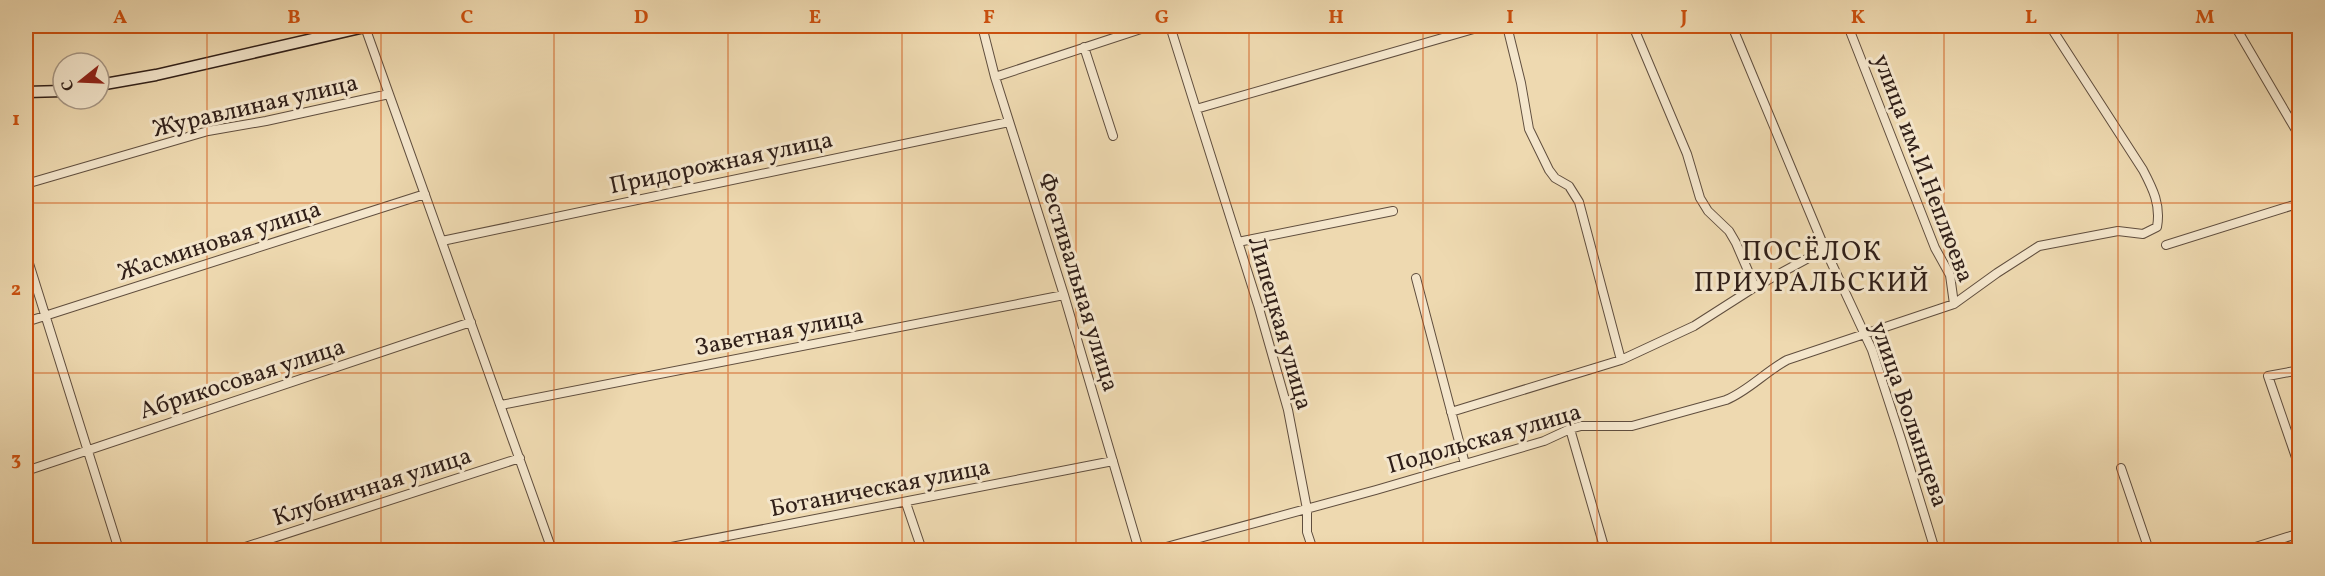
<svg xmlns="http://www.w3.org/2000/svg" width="2325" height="576" viewBox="0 0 2325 576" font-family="Vollkorn,serif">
  <rect width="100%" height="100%" fill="#eed9b0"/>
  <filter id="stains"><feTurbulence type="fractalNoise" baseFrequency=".00333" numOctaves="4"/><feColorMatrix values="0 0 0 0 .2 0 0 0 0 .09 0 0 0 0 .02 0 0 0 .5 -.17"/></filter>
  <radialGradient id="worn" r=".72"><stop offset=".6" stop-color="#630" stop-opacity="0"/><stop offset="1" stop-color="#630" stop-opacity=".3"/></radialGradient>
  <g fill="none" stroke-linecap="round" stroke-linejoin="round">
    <defs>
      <path id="minor" d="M982 26 995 77 1064 295 1139 550
        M1170 26 1196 109 1484 26
        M1507 26 1521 83 1529 129 1549 170 1555 178 1569 186 1579 202 1621 360
        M1633 26 1687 154 1700 198 1708 211 1729 231 1736 243 1755 287
        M1732 26 1825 249 1872 350 1901 439 1935 550
        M2235 26 2300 137
        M365 27 552 550
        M1084 47 1113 136
        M995 77 1150 26
        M1196 109 1258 305 1288 410 1307 509V532L1313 550
        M26 184 208 131 266 121 389 94
        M442 241 1009 122
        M1238 242 1393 211
        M2166 245 2300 203
        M26 254 119 550
        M1416 278 1465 464
        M1954 304 1997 273 2039 246 2118 231 2143 234 2157 227C2161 205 2153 189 2143 170L2050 26
        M26 322 425 194
        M2300 370 2268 376 2300 469
        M501 405 1064 295
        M1451 412 1621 360 1694 326 1755 287 1825 249
        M1570 429 1605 550
        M2121 468 2149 550
        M26 471 471 322
        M906 503 922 550
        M236 550 520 458
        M656 550 1113 461
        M1138 550 1159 549 1376 490 1544 441 1570 429 1581 426H1632L1726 400C1748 391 1765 372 1787 360L1954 304 1950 275 1935 248 1848 26
        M2246 550 2300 533"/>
      <path id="secondary" d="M99 85 156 75 369 26
        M26 92 63 91"/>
    </defs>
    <use href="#minor" stroke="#604e3e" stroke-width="10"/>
    <use href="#secondary" stroke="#301f18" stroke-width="13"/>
    <use href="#minor" stroke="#f4e6cc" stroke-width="8"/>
    <use href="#secondary" stroke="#f4e6cc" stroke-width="10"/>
  </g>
  <path fill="none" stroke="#cc500e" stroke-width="1.5" stroke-opacity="0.55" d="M207 26V550M381 26V550M554 26V550M728 26V550M902 26V550M1076 26V550M1249 26V550M1423 26V550M1597 26V550M1771 26V550M1944 26V550M2118 26V550M26 203H2300M26 373H2300"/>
  <g text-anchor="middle" stroke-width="6" stroke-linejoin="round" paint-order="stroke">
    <g font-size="24" fill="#301f18" stroke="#f4e6cc">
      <text transform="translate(255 105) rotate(-13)" y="8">Журавлиная улица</text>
      <text transform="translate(721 162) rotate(-12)" y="8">Придорожная улица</text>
      <text transform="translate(1924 168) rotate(69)" y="8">улица им.И.Неплюева</text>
      <text transform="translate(219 240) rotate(-18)" y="8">Жасминовая улица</text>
      <text transform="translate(1079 282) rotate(73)" y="8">Фестивальная улица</text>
      <text transform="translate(1281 323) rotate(74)" y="8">Липецкая улица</text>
      <text transform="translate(779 331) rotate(-11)" y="8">Заветная улица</text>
      <text transform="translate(242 378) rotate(-18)" y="8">Абрикосовая улица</text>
      <text transform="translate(1910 414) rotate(71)" y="8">улица Волынцева</text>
      <text transform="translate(1484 438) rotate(-16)" y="8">Подольская улица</text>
      <text transform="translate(372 486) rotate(-18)" y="8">Клубничная улица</text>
      <text transform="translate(880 487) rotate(-11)" y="8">Ботаническая улица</text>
    </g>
    <g font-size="27" letter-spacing="1.5" fill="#301f18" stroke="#f4e6cc">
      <text x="1812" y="260">ПОСЁЛОК<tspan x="1812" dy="31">ПРИУРАЛЬСКИЙ</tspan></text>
    </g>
  </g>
  <rect width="2325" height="576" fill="none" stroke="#eed9b0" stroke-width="66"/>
  <g transform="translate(81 81) rotate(252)"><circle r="28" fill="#f4e6cc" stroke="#a69684" stroke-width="1.5"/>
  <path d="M0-4.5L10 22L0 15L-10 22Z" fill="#8f2418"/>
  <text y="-9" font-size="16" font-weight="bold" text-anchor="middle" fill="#301f18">С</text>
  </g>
  <rect x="33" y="33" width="2259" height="510" fill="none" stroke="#cc500e" stroke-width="2"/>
  <g font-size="20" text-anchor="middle" font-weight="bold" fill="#cc500e">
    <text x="120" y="23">A</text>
    <text x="294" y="23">B</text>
    <text x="467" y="23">C</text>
    <text x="641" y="23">D</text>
    <text x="815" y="23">E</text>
    <text x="989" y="23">F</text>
    <text x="1162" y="23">G</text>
    <text x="1336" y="23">H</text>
    <text x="1510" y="23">I</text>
    <text x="1684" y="23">J</text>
    <text x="1858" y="23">K</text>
    <text x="2031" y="23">L</text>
    <text x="2205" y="23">M</text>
    <text x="16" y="125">1</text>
    <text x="16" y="295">2</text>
    <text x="16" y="465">3</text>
  </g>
  <rect width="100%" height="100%" filter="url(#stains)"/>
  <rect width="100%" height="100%" fill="url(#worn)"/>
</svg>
